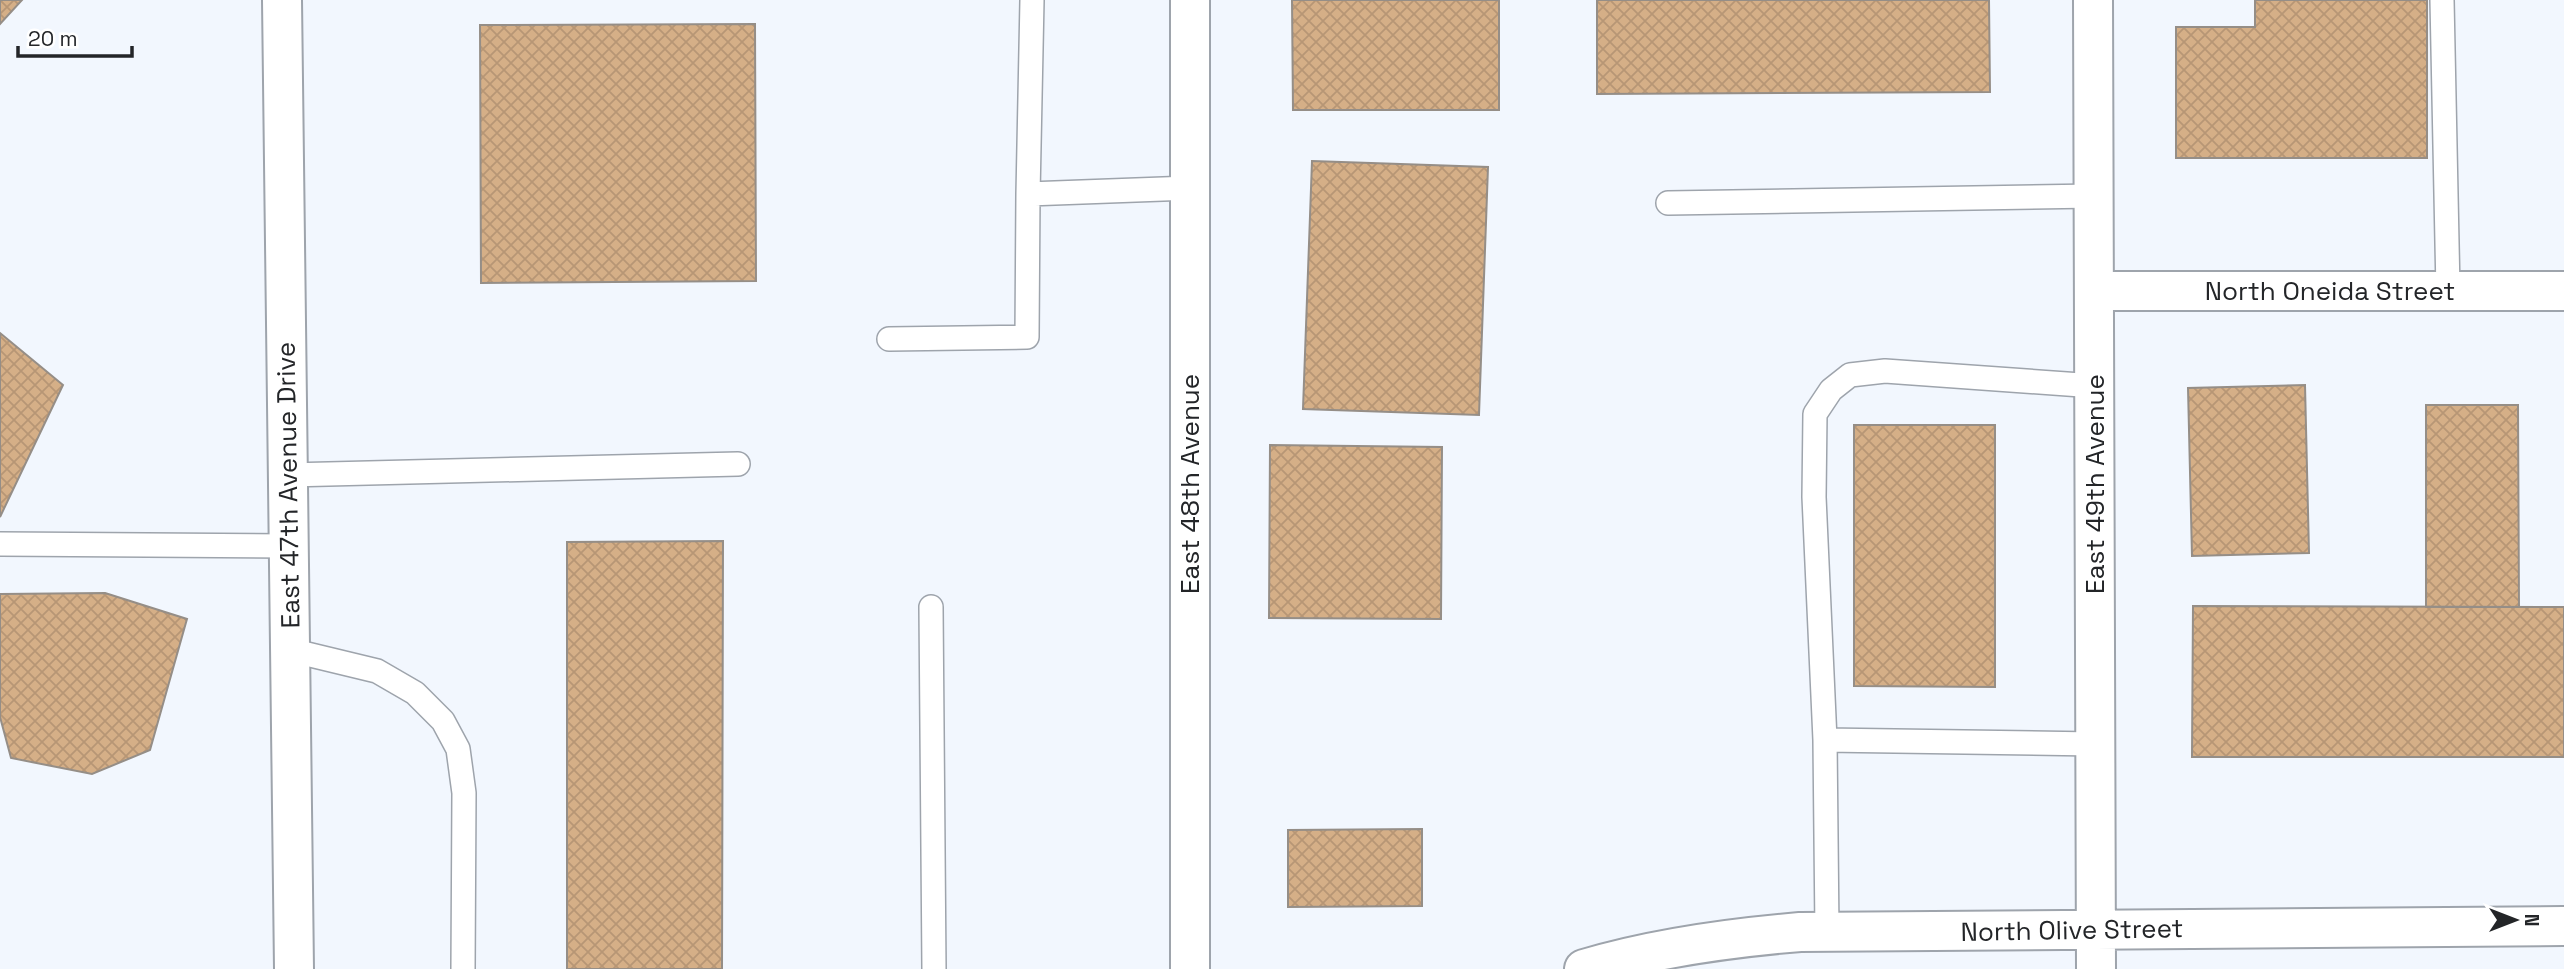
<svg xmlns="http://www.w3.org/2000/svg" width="2564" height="969" viewBox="0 0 2564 969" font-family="'Space Grotesk',sans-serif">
  <defs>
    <pattern id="building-cross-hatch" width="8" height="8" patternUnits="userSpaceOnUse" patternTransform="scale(1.75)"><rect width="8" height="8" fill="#d5af87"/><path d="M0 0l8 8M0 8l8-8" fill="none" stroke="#b79675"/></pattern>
  </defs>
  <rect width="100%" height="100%" fill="#f2f7fe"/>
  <path fill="url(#building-cross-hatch)" stroke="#958e87" stroke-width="2" d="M0 0H22L0 24Z
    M1292 0H1499V110H1293Z
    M1597 0H1989L1990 92 1597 94Z
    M2255 0H2427V158H2176V27H2255Z
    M755 24 756 281 481 283 480 25Z
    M1312 161 1488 167 1479 415 1303 409Z
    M0 333 63 385 0 517Z
    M2305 385 2309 553 2192 556 2188 388Z
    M2426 405H2518L2519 607H2426Z
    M1854 425H1995V687L1854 686Z
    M1270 445 1442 447 1441 619 1269 618Z
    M723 541 722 969H567V542Z
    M105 593 187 619 150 750 92 774 11 758 0 717V594Z
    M2193 606 2564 607V757H2192Z
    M1422 829V906L1288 907V830Z"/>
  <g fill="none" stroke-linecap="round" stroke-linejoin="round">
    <defs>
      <path id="service" d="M1032 0 1028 194 1190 188
        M2442 0 2448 291
        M1668 203 2094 196
        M889 339 1027 337 1028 194
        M288 475 738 464
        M0 544 289 546
        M931 607 934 969
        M290 650 377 671 415 693 443 721 458 749 464 793 463 969
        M1825 740 2095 744
        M1827 932 1825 740 1814 497 1815 414 1831 390 1850 375 1885 371 2095 386"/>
      <path id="minor" d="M282 0 294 969
        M2093 0 2096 969
        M2095 291H2564
        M1584 969C1654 948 1728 938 1800 932L2564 926"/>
      <path id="tertiary" d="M1190 0V969"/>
    </defs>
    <use href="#service" stroke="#9ea4ac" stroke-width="26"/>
    <use href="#minor" stroke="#9ea4ac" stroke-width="42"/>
    <use href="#tertiary" stroke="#9ea4ac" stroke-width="42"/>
    <use href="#service" stroke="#fff" stroke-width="23"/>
    <use href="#minor" stroke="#fff" stroke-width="38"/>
    <use href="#tertiary" stroke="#fff" stroke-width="38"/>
  </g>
  <g text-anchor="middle" stroke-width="6" stroke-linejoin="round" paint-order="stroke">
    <g font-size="26" fill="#232528" stroke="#fff">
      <text x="2330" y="300">North Oneida Street</text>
      <text transform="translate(1190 484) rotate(-90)" y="9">East 48th Avenue</text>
      <text transform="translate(2095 484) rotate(-90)" y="9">East 49th Avenue</text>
      <text transform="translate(288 485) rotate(-91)" y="9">East 47th Avenue Drive</text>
      <text transform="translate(2072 930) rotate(-1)" y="9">North Olive Street</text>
    </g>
  </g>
  <g transform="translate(2515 920) rotate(90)" stroke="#ffffff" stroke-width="5" paint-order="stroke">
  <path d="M0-5L12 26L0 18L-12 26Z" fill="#232528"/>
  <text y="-10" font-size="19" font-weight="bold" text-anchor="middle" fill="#232528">N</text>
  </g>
  <path d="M18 46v10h114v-10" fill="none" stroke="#232528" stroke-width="3.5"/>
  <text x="28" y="46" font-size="21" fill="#232528" stroke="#ffffff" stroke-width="5" paint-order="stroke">20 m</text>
</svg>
